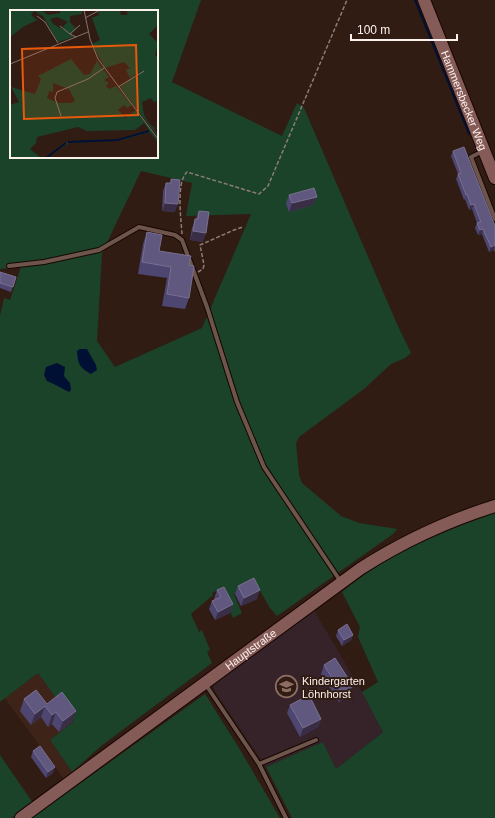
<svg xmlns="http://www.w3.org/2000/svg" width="495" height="818" viewBox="0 0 495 818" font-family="Helvetica,sans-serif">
  <rect width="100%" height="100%" fill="#311c14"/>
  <path fill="#3e2319" d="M38 673 73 722 50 740 72 772 64 779 5 698Z"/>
  <path fill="#362329" d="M314 610 369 704 383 732 336 769 323 742 266 767 214 690V685Z"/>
  <path fill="#1a432a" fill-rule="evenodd" d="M0 0H201L172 82 282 136 297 103 304 108 397 324 411 353 405 358 391 364 364 389 299 437 296 443 299 475 302 483 341 516 359 523 397 529 393 534 277 616 270 608 255 582 234 594 242 613 233 618 220 589 212 593 213 595 191 614 199 632 202 630 210 650 207 652 212 663 101 746 72 772 50 740 73 722 38 673 0 702V316L4 298 10 300 21 267 0 269ZM11 11H157V157H11ZM141 171 192 183 186 216 251 214 202 328 115 367 97 341 102 253Z
    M495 513V818H292L266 767 323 742 336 769 383 732 362 692 378 682 358 637 360 627 342 592C352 583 363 576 374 568 412 544 453 528 495 513Z
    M205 694 239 748 280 818H32Z
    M0 755 33 803 11 818H0Z"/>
  <path fill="#001034" d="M80 349H87L96 365 97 370 91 374C79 367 78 364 77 351Z
    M57 363 65 367 64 376 70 383 71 390 69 392C61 388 55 384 47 381L44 375 46 367Z"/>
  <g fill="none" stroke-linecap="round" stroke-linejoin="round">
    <path stroke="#001034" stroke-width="2" d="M415 0 469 134"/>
    <defs>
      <path id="lane" d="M483 151 471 157 495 219
        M9 266 44 262 99 250 139 227 175 235 182 240 207 307 237 402 264 467 341 582
        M206 685 259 764 286 818
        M259 764 316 740"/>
      <g id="secondary">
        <path id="s1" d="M424 0 495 178"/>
        <path id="s2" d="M21 818 360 569C402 542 447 521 495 506"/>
      </g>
    </defs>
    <use href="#lane" stroke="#180602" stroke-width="6"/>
    <use href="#secondary" stroke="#180602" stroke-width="14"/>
    <path stroke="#8d7c76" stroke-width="1.5" stroke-dasharray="4 2" stroke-linecap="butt" d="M182 234C181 219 176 182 187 172L259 194 268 186 347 0
      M198 272 203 269 204 265 200 245 234 230 243 227"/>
    <use href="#lane" stroke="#6e554c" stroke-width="4"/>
    <use href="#secondary" stroke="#855b58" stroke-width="12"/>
  </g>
  <path fill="#4d4670" d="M453 151 495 226V252L494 250 489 252 482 234 478 235 475 228 477 223 472 209 469 210 465 199 464 200 456 179 458 174 451 156Z
    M171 179 175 212 162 211 163 191 166 183H170Z
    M289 195 313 205 289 212 286 203Z
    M199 211 203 242 190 240 192 228Z
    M147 232 159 251 189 265V298L185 309 162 306 167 278 138 274 143 244Z
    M0 272 16 277 11 292 0 288Z
    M238 586 257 599 241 606 235 594Z
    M217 590 233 604 230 613 215 620 209 609 212 601 215 600 214 599Z
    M338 630 353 635 351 640 342 646 336 636Z
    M324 665 350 695 339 702 321 674Z
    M24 699 47 704 72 722 59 732 52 724 48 727 41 717 31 725 20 711Z
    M290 705 321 719 318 727 300 737 287 713Z
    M33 751 53 773 46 778 31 757Z"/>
  <path fill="#3a2d46" d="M317 197 313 205 289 212 292 203Z
    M165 203 178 204 175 212 162 211Z
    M474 204 472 209 469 210 471 205Z
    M483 229 482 234 478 235 480 230Z
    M193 231 206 233 203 242 190 240Z
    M495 245 494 250 489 252 491 247Z
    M260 590 257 599 241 606 244 598Z
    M233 604 230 613 215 620 218 612Z
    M353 635 351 640 342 646 344 640Z
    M353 686 350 695 339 702 342 694Z
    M45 706 41 717 31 725 35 714Z
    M76 711 72 722 59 732 63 721Z
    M56 712 52 724 48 727 52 715Z
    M321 719 318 727 300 737 303 728Z
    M55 767 53 773 46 778 48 772Z"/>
  <path fill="#60587e" stroke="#79708f" d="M464 147 495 226V245L491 247 483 229 480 230 477 223 481 222 474 204 471 205 467 194 466 195 458 174 461 173 453 151Z
    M171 179 180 180 178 204 165 203 166 183H171Z
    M314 188 317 197 292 203 289 195Z
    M199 211 209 212 206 233 193 231 195 219H198Z
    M147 232 162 235 159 251 191 256 189 265 194 266 189 298 167 294 171 267 142 262Z
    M0 272 16 277 13 287 0 283Z
    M254 578 260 590 244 598 238 586Z
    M224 587 233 604 218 612 212 601 221 597 217 590Z
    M347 624 353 635 344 640 338 630Z
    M335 658 353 686 342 694 324 665Z
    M36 690 47 704 62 692 76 711 63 721 56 712 52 715 45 706 35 714 24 699Z
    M309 695 321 719 303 728 290 705Z
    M40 746 55 767 48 772 33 751Z"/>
  <defs>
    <symbol id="school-ring" viewBox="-11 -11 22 22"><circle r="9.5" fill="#311c14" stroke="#8d6e63" stroke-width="1.5"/><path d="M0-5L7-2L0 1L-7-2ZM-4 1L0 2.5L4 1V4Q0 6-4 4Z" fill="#8d6e63"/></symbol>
  </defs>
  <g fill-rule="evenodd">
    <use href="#school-ring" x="274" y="674" width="25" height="25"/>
  </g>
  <g text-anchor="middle" stroke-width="4" stroke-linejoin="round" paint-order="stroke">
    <g font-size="11" fill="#fdf1ed" stroke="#311c14">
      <text dy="4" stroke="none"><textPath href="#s1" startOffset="108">Hammersbecker Weg</textPath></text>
      <text dy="4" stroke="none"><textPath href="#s2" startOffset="285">Hauptstraße</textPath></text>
    </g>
    <g font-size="11" fill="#fdf1ed" stroke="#311c14" text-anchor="start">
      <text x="302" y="685">Kindergarten<tspan x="302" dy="13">Löhnhorst</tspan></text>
    </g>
  </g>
  <g transform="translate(10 10)">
    <rect width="148" height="148" fill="#311c14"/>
    <path d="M0 0H31L38 5 50 3V0H72V4L60 6V12L66 19 61 23 63 27 48 32 33 6 24 1 21 5 27 10 13 17 0 27ZM47 7 58 12 53 16 54 20 43 14 40 9ZM91 0H110L111 5H115L118 4 116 0H148V15L139 24 148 33 145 45 148 47V91L144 92 141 88 132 92 134 105 138 112 144 118 148 114 144 119 148 127 110 77 133 60 120 68 116 60 120 58 114 52 95 58 82 34 90 30 82 8 89 5 88 2ZM61 49 74 65 80 64 87 51 99 67 94 70 99 73 96 76 99 79 106 76 122 95 117 98 114 95 108 100 115 108 126 100 140 119 148 131V133L140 122 113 130 59 133 35 148 58 132 108 130 139 120 134 113 125 120 77 121 68 117 27 127 26 133 20 139 31 148H0V95L9 92 1 77 25 84 31 69 28 66ZM43 73 59 79 65 91 61 93H49L37 88 39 81 43 82Z" fill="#1a432a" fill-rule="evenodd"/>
    <path fill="none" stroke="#001034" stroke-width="2" d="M58 132 108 130 139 121M36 148 56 133"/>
    <path fill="none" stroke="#83716b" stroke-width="1" d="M74 0 80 29 88 49 148 129M27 6 35 12 48 33M75 8 90 0M50 16 60 24M66 27 60 24 70 15M0 54 78 22M108 77 134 61M51 106 45 88 47 82 78 69 94 58"/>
    <path fill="#e8590c" fill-opacity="0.15" stroke="#e8590c" stroke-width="2" d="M126 35 128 105 14 109 12 39Z"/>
    <rect width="148" height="148" fill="none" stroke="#fdf1ed" stroke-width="2"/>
  </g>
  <path d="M351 34v6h106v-6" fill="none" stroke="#fdf1ed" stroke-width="2"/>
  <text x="357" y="34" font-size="12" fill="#fdf1ed" stroke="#311c14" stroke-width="3" paint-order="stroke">100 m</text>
</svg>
